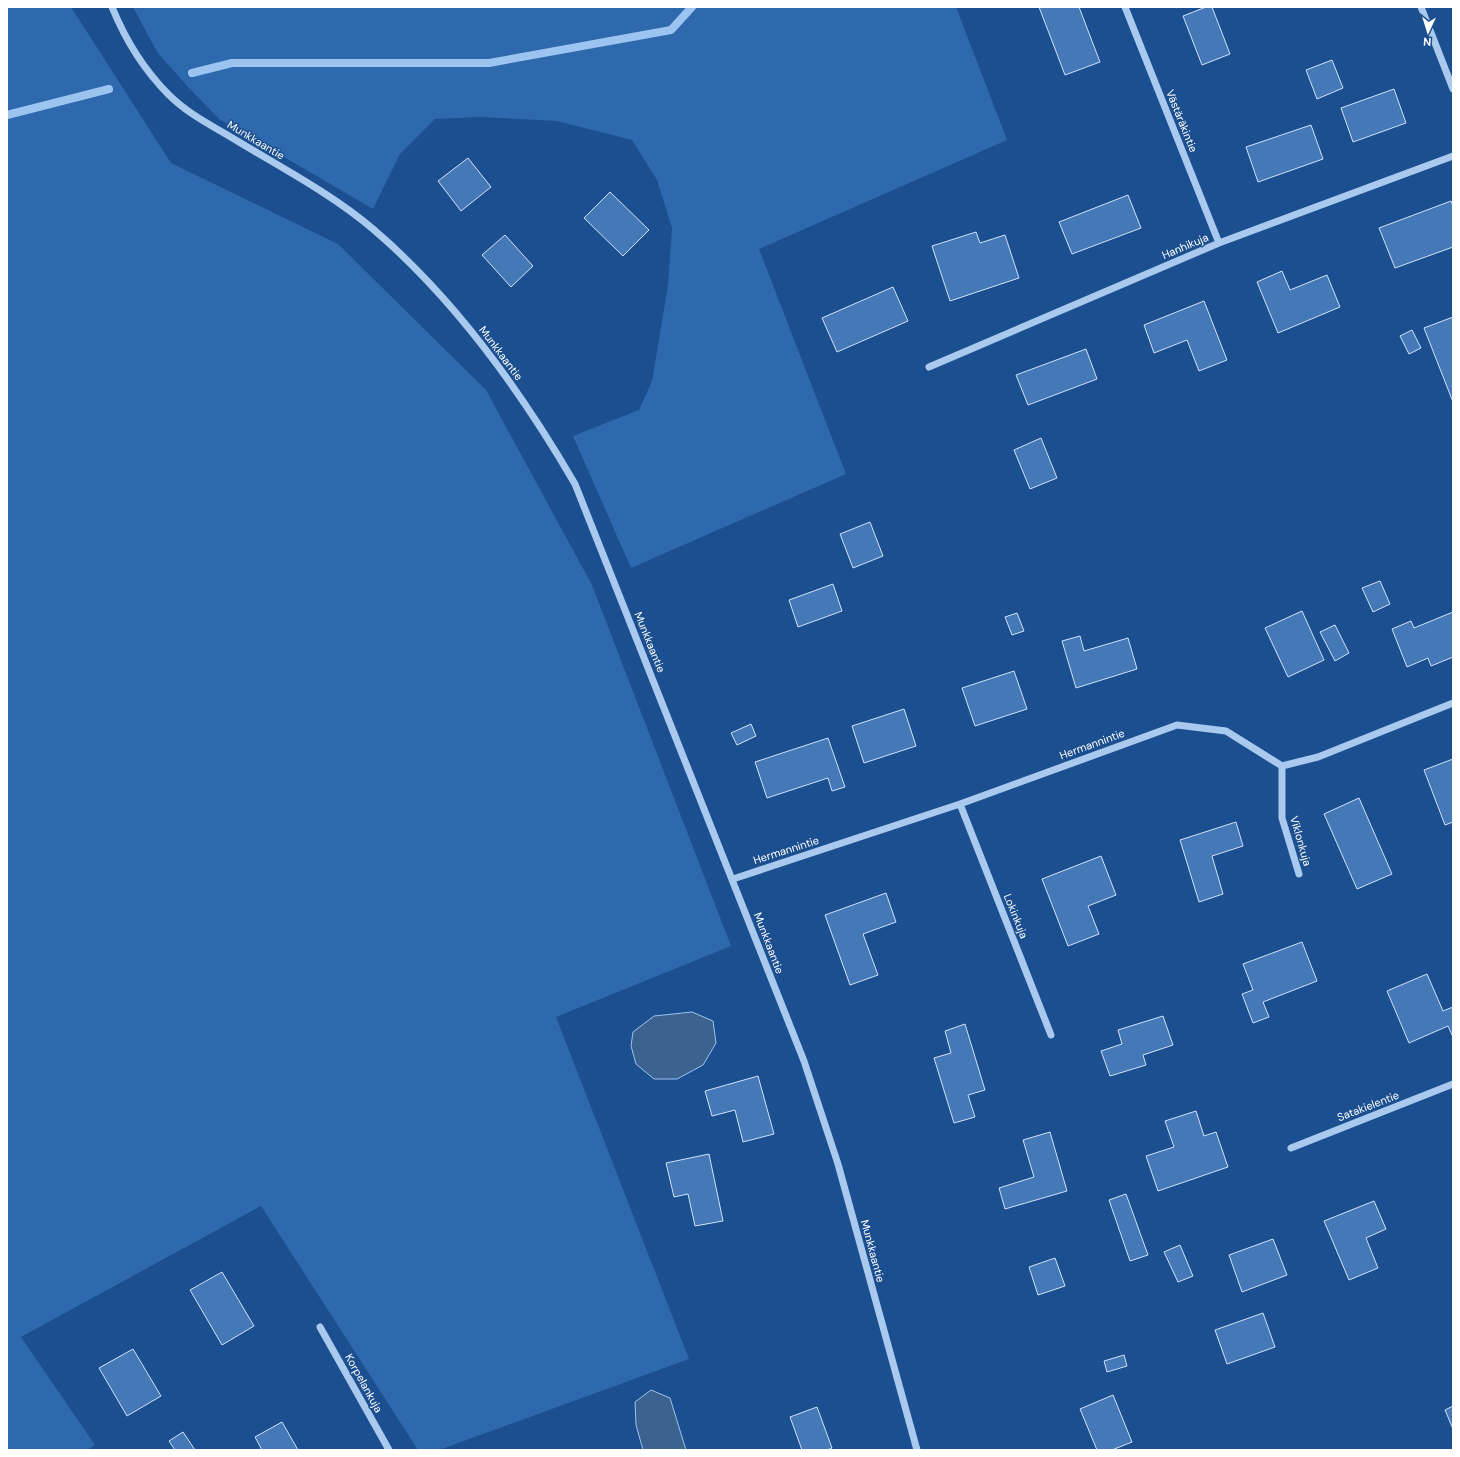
<svg xmlns="http://www.w3.org/2000/svg" width="1460" height="1457" viewBox="0 0 1460 1457" font-family="'DM Sans',sans-serif">
  <rect width="100%" height="100%" fill="#1b4f8f"/>
  <path fill="#2e69ad" d="M7 7H71L171 163 338 244 486 390 592 585 731 946 556 1017 689 1359 439 1450H418L261 1206 21 1337 95 1445 87 1450H7Z
    M133 7H956L1007 140 759 249 846 474 631 568 573 436 639 410 652 381 668 285 672 228 657 180 632 140 557 121 480 117 435 119 400 154 373 209 219 119 189 88 157 52Z"/>
  <path fill="#3c6290" stroke="#9cc4f0" d="M692 1012 713 1021 716 1043 703 1065 677 1079H654L636 1064 631 1046 633 1032 654 1016Z
    M651 1390 670 1398 686 1450H643L636 1425 635 1402Z"/>
  <g fill="none" stroke-linecap="round" stroke-linejoin="round">
    <path stroke="#9cc4f0" stroke-width="8" d="M192 73 232 63H489L671 30 692 7
      M7 115 109 89"/>
  </g>
  <path fill="#4478b7" stroke="#cfe3fa" d="M1039 7H1079L1100 62 1065 75Z
    M1206 7H1212L1230 54 1202 65 1183 16Z
    M1332 60 1343 88 1317 99 1306 70Z
    M1394 89 1406 123 1353 142 1341 108Z
    M1311 125 1323 159 1258 182 1246 147Z
    M468 158 491 187 461 211 438 181Z
    M610 192 649 230 623 256 584 218Z
    M1128 195 1141 228 1072 254 1059 222Z
    M1451 201 1453 206V247L1395 268 1379 228Z
    M976 232 980 243 1005 235 1019 278 950 301 932 246Z
    M505 235 533 266 511 287 482 255Z
    M1282 271 1290 290 1327 275 1340 307 1278 333 1257 282Z
    M893 287 908 321 837 352 822 318Z
    M1204 301 1227 360 1199 371 1187 340 1154 353 1144 325Z
    M1453 317V402L1424 328Z
    M1412 330 1421 348 1409 354 1400 336Z
    M1086 349 1097 379 1028 405 1016 375Z
    M1041 438 1057 478 1030 489 1014 450Z
    M870 522 883 556 853 568 840 534Z
    M1380 581 1390 604 1373 612 1362 588Z
    M833 584 842 611 798 627 789 600Z
    M1302 611 1324 660 1288 677 1265 628Z
    M1453 612V657L1431 666 1428 658 1407 667 1392 629 1411 621 1414 628Z
    M1017 613 1024 631 1012 635 1005 617Z
    M1335 625 1349 653 1335 661 1320 632Z
    M1080 636 1084 651 1128 638 1137 669 1076 688 1062 641Z
    M1014 671 1027 709 975 726 962 688Z
    M904 709 916 746 864 763 852 726Z
    M751 724 756 736 737 745 731 733Z
    M828 738 845 787 832 791 828 778 767 798 755 762Z
    M1453 759V822L1445 825 1424 770Z
    M1359 798 1392 874 1357 889 1324 814Z
    M1236 822 1243 846 1212 856 1223 894 1199 902 1180 840Z
    M1101 856 1116 895 1088 906 1099 934 1068 946 1042 879Z
    M886 893 896 922 863 934 878 975 850 985 825 915Z
    M1302 942 1317 981 1263 1002 1269 1017 1253 1023 1242 994 1253 990 1243 964Z
    M1427 974 1443 1011 1453 1007V1037L1448 1026 1409 1043 1387 991Z
    M1163 1016 1173 1045 1143 1055 1146 1065 1110 1076 1101 1051 1122 1044 1118 1030Z
    M965 1024 985 1090 968 1095 975 1117 954 1123 934 1058 951 1053 945 1031Z
    M758 1076 774 1134 743 1142 735 1110 712 1116 705 1091Z
    M1196 1111 1204 1136 1216 1132 1228 1167 1158 1191 1146 1156 1174 1147 1165 1121Z
    M1050 1132 1067 1191 1005 1209 999 1188 1034 1177 1023 1140Z
    M709 1154 723 1221 695 1226 688 1194 674 1197 666 1163Z
    M1126 1194 1148 1255 1130 1261 1109 1200Z
    M1374 1201 1386 1229 1366 1238 1378 1268 1349 1280 1324 1221Z
    M1273 1239 1287 1275 1242 1292 1229 1255Z
    M1180 1245 1193 1276 1178 1282 1164 1252Z
    M1055 1258 1065 1286 1038 1295 1029 1267Z
    M222 1272 254 1326 222 1345 190 1290Z
    M1263 1313 1275 1347 1227 1364 1215 1330Z
    M133 1349 161 1396 127 1416 99 1368Z
    M1124 1355 1127 1366 1107 1372 1104 1361Z
    M1113 1395 1132 1442 1112 1450H1097L1080 1409Z
    M1453 1406V1429L1445 1410Z
    M817 1407 832 1448 827 1450H802L790 1417Z
    M282 1422 298 1450H262L255 1437Z
    M183 1432 195 1450H175L169 1441Z"/>
  <g fill="none" stroke-linecap="round" stroke-linejoin="round">
    <path stroke="#a9c9ee" stroke-width="7" d="M112 7C125 39 144 70 169 95 189 115 215 127 239 142 284 169 333 195 373 229 456 300 521 391 575 484L804 1061 838 1164 917 1450
      M1125 7 1219 243
      M1421 7 1453 89
      M929 367 1219 243 1453 156
      M1282 766V818L1299 874
      M960 804 1051 1035
      M733 879 960 804 1177 725 1226 731 1282 766 1318 757 1453 703
      M1291 1148 1453 1084
      M320 1327 389 1450"/>
  </g>
  <g text-anchor="middle" stroke-width="3" stroke-linejoin="round" paint-order="stroke">
    <g font-size="11" fill="#fff" stroke="#1b4f8f">
      <text transform="translate(1182 121) rotate(68)" y="4">Västäräkintie</text>
      <text transform="translate(256 140) rotate(31)" y="4">Munkkaantie</text>
      <text transform="translate(1185 246) rotate(-23)" y="4">Hanhikuja</text>
      <text transform="translate(501 353) rotate(53)" y="4">Munkkaantie</text>
      <text transform="translate(650 642) rotate(68)" y="4">Munkkaantie</text>
      <text transform="translate(1092 744) rotate(-20)" y="4">Hermannintie</text>
      <text transform="translate(1301 841) rotate(74)" y="4">Viklonkuja</text>
      <text transform="translate(786 850) rotate(-18)" y="4">Hermannintie</text>
      <text transform="translate(1016 916) rotate(68)" y="4">Lokinkuja</text>
      <text transform="translate(769 943) rotate(69)" y="4">Munkkaantie</text>
      <text transform="translate(1368 1106) rotate(-21)" y="4">Satakielentie</text>
      <text transform="translate(873 1251) rotate(75)" y="4">Munkkaantie</text>
      <text transform="translate(364 1383) rotate(61)" y="4">Korpelankuja</text>
    </g>
  </g>
  <rect width="1460" height="1457" fill="none" stroke="#ffffff" stroke-width="16"/>
  <g transform="translate(1428 32) rotate(184)" stroke="#1b4f8f" stroke-width="3" paint-order="stroke">
  <path d="M0-3L7 15L0 10L-7 15Z" fill="#ffffff"/>
  <text y="-6" font-size="11" font-weight="bold" text-anchor="middle" fill="#ffffff">N</text>
  </g>
</svg>
